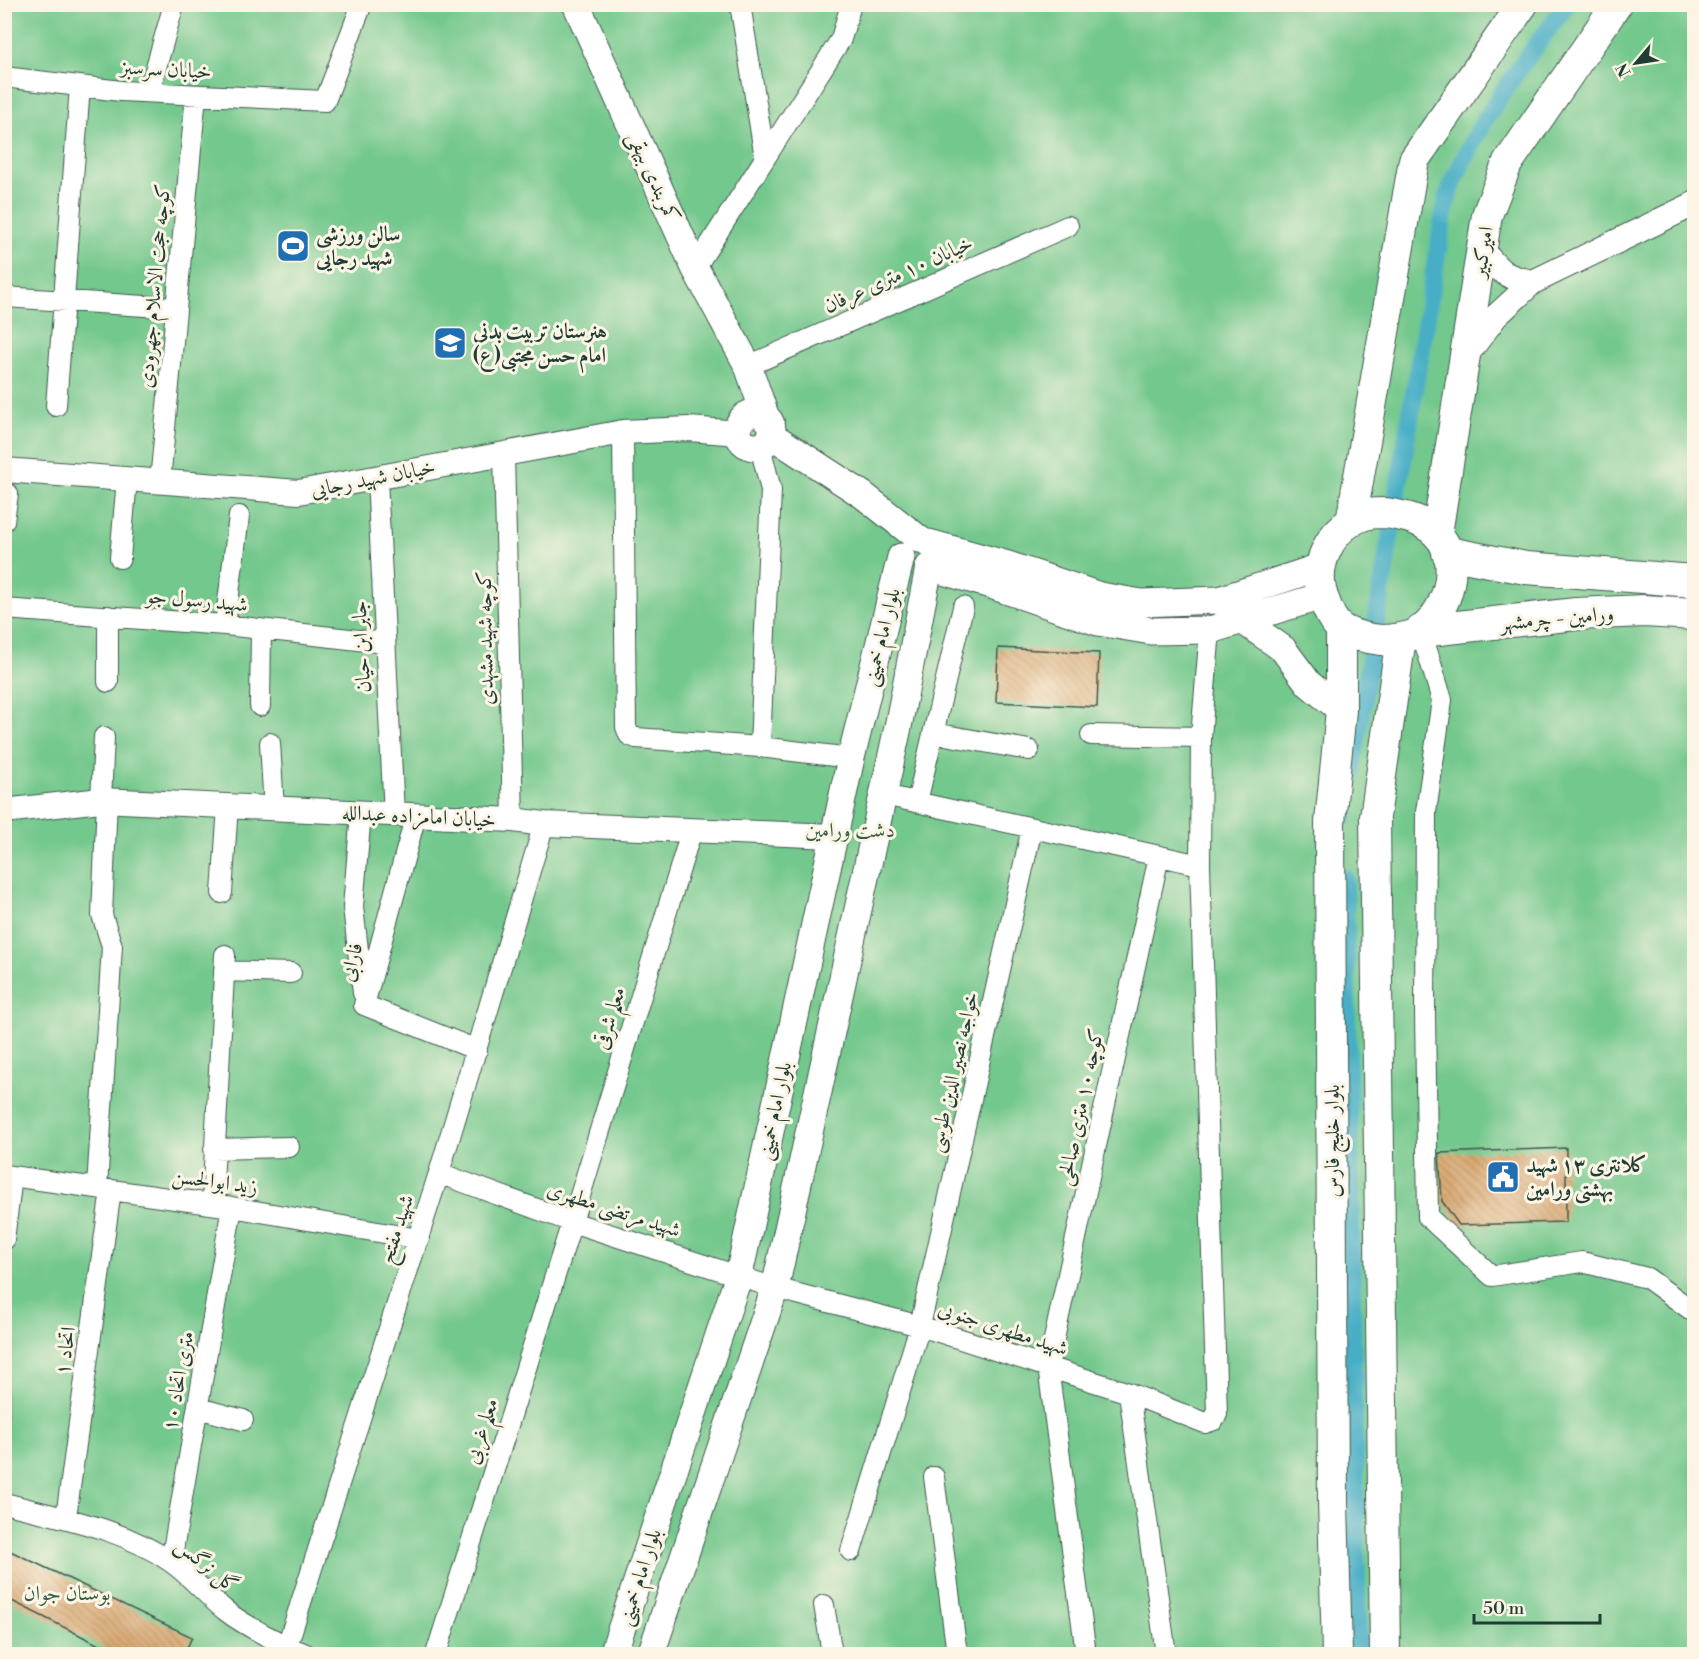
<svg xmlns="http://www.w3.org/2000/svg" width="1699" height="1659" viewBox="0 0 1699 1659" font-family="'Libre Bodoni',Amiri,serif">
  <defs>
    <pattern id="building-back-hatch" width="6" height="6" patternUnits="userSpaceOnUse" patternTransform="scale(1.5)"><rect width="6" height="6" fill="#d7a46c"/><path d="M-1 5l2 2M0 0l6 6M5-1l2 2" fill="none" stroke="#ae875a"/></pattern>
  </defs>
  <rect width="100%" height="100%" fill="#fcf5e5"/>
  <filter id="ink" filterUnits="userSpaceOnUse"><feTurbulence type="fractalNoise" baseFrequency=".0167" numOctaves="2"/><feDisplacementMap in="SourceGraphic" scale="12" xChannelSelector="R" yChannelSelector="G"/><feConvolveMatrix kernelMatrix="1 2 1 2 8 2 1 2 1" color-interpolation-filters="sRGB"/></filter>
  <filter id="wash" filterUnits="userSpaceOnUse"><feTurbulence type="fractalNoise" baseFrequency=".008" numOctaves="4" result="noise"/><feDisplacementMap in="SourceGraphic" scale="24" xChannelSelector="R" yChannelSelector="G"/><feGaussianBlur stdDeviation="1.35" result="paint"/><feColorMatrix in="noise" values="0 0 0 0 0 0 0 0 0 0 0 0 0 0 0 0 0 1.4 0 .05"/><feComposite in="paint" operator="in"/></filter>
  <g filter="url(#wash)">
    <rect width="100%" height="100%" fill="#f6ead2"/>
    <path fill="#73c88d" stroke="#498260" stroke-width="1.5" d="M5 5H1694V1654H5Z"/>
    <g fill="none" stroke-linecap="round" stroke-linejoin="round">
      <path stroke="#47aec6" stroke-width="18" d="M1344 816 1437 254C1441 234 1443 211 1450 191 1476 122 1523 63 1567 4
        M1345 879 1358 1654"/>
    </g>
    <g id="blocks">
      <path fill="url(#building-back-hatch)" d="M998 648 1099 653 1097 707 996 702Z
        M1566 1148V1222L1459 1225 1442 1201 1439 1153Z
        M4 1548 192 1637 184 1654H117L4 1597Z"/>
    </g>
  </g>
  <g filter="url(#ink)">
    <use href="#blocks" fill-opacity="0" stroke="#3f574c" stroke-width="1.5"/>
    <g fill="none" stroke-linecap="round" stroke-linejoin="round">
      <defs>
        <path id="minor" d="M740 4 765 158
          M4 77 121 91 325 101 362 4
          M149 92 174 4
          M695 268 841 39 851 4
          M4 297 176 308
          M748 366 1068 226
          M56 406 80 86
          M623 432 626 727 629 735 636 738 760 747 851 758
          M504 454 513 820
          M377 478 394 814
          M160 482 196 95
          M4 521 8 494
          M120 558 127 479
          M4 609 225 625 385 643
          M108 616V682
          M225 625 239 516
          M1421 631 1442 700 1426 812 1425 1014 1428 1217 1492 1276 1582 1262 1647 1278 1694 1312
          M260 706 261 630
          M934 733 1029 750
          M1091 735 1201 737
          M270 743 274 809
          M760 747 771 490 760 446
          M884 795 1200 865
          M101 800 104 737
          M917 802 963 607
          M361 813 353 907 363 993
          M222 893 228 806
          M224 971 291 973
          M364 1005 416 815
          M364 1005 477 1050
          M214 1149 289 1147
          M439 1173 572 1222 775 1288 920 1326 1129 1393 1205 1423 1214 1420 1217 1414 1200 865 1201 737 1210 630
          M4 1175 232 1207 419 1239
          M97 1188 112 946 102 915 107 800
          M212 1204 225 955
          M4 1240 12 1177
          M1129 1393 1166 1654
          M198 1408 243 1420
          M934 1477 957 1654
          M4 1503C61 1518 123 1528 171 1562 191 1576 207 1596 226 1611 245 1626 283 1645 306 1654
          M66 1517 111 1190
          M851 1551 920 1326 1032 828
          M171 1562 232 1207
          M824 1605 832 1654
          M287 1646 439 1173 544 824
          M436 1654 572 1222 692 829
          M1086 1654 1048 1367 1159 856"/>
        <path id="tertiary" d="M1481 249C1501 272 1503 277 1533 282
          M1465 357 1496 316 1533 282 1694 204
          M4 470 299 492 623 432 689 429 738 433
          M4 811 101 800 513 820 544 824 834 836"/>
        <path id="secondary" d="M576 4 695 268 748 366 766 418
          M738 430a17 17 0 1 1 34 0a17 17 0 1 1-34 0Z
          M771 435 863 495 919 539
          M929 543 1008 565 1100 596 1142 603 1219 600 1320 567
          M1242 620 1283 649 1309 684 1341 710
          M613 1654 739 1275 851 758 901 557
          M651 1654 775 1288 898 727 929 567 991 585 1098 622 1151 631 1210 630 1322 596"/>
        <path id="primary" d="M1386 513C1404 516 1422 519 1436 533 1463 559 1449 610 1421 631 1412 637 1393 640 1381 640 1369 639 1352 635 1342 629 1333 623 1328 611 1325 602 1310 567 1330 525 1368 514 1373 513 1380 513 1386 513Z
          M1351 522 1414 160 1523 4
          M1437 534 1487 215 1507 164 1617 4
          M1337 1654 1333 1502 1330 822 1341 710V628
          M1385 1654 1375 817 1401 638"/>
        <path id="trunk" d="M1448 553 1526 568 1694 581
          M1421 631 1576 614 1644 611 1694 614"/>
      </defs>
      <use href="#minor" stroke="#3f574c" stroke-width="22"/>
      <use href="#tertiary" stroke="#3f574c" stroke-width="26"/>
      <use href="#secondary" stroke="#3f574c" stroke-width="29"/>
      <use href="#primary" stroke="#3f574c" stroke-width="32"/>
      <use href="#trunk" stroke="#3f574c" stroke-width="34"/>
      <use href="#minor" stroke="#fff" stroke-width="20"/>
      <use href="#tertiary" stroke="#fff" stroke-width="24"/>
      <use href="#secondary" stroke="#fff" stroke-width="27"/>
      <use href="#primary" stroke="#fff" stroke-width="30"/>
      <use href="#trunk" stroke="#fff" stroke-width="32"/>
    </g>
  </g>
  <defs>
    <symbol id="stadium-square" viewBox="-11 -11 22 22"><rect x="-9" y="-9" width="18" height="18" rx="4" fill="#1f6fb2" stroke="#fcf5e5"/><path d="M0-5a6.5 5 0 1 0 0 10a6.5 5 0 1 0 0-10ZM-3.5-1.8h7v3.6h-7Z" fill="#fff"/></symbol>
    <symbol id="school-square" viewBox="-11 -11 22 22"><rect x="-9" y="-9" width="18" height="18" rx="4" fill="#1f6fb2" stroke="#fcf5e5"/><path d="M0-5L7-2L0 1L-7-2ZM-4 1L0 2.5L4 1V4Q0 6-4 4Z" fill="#fff"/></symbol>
    <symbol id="civic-square" viewBox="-11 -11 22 22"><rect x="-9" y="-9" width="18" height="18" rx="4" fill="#1f6fb2" stroke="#fcf5e5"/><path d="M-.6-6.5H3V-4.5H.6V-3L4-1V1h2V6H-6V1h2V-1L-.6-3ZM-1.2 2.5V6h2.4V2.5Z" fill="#fff"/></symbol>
  </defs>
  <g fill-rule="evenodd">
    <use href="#stadium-square" x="274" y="227" width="38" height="38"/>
    <use href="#school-square" x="431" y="324" width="38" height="38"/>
    <use href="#civic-square" x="1484" y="1158" width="38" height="38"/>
  </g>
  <g text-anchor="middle" stroke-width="6" stroke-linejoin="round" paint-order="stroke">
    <g font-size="21" fill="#1f3d34" stroke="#fcf5e5">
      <text transform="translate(166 69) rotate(3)" y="7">خیابان سرسبز</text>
      <text transform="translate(654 177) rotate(66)" y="7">کمربندی بیهقی</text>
      <text transform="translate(1482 252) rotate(-81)" y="7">امیرکبیر</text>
      <text transform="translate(898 274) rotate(-24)" y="7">خیابان ۱۰ متری عرفان</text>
      <text transform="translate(154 286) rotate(-85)" y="7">کوچه حجت الاسلام جهرودی</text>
      <text transform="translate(373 478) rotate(-11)" y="7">خیابان شهید رجایی</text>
      <text transform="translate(197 600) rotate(5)" y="7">شهید رسول جو</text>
      <text transform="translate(1557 618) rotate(-5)" y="7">ورامین - چرمشهر</text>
      <text transform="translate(881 637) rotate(-76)" y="7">بلوار امام خمینی</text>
      <text transform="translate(485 638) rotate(-91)" y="7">کوچه شهید مشهدی</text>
      <text transform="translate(361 647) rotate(-93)" y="7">جابر ابن حیان</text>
      <text transform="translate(419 816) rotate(3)" y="7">خیابان امامزاده عبدالله</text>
      <text transform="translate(351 962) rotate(-75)" y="7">فارابی</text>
      <text transform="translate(609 1018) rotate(-73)" y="7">معلم شرقی</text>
      <text transform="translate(953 1072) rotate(-77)" y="7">خواجه نصیر الدین طوسی</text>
      <text transform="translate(1080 1107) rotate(-78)" y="7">کوچه ۱۰ متری صالحی</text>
      <text transform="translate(774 1111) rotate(-78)" y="7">بلوار امام خمینی</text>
      <text transform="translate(1332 1141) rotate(-90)" y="7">بلوار خلیج فارس</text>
      <text transform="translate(215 1181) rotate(8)" y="7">زید ابوالحسن</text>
      <text transform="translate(614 1209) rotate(18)" y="7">شهید مرتضی مطهری</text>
      <text transform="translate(396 1229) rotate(-72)" y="7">شهید مفتح</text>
      <text transform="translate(1003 1328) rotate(18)" y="7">شهید مطهری جنوبی</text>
      <text transform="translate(65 1351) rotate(-82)" y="7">اتحاد ۱</text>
      <text transform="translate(178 1381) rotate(-80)" y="7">۱۰ متری اتحاد</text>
      <text transform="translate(481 1431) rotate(-72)" y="7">معلم غربی</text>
      <text transform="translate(207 1565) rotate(39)" y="7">گل نرگس</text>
      <text transform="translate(639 1577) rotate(-72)" y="7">بلوار امام خمینی</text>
    </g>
    <g font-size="21" font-weight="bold" fill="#1f3d34" stroke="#fcf5e5" text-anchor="start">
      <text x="316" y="241">سالن ورزشی<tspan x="316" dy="24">شهید رجایی</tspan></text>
      <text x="473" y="338">هنرستان تربیت بدنی<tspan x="473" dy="24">امام حسن مجتبی( ع)</tspan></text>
      <text x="1526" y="1172">کلانتری ۱۳ شهید<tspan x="1526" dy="24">بهشتی ورامین</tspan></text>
    </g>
    <g font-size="21" fill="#34604a" stroke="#fcf5e5">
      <text x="850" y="837">دشت ورامین</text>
      <text x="67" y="1600">بوستان جوان</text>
    </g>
  </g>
  <rect width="1699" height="1659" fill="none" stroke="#fcf5e5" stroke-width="24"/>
  <g transform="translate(1636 63) rotate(241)" stroke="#fcf5e5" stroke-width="4.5" paint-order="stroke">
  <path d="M0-4.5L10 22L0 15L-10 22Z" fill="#1f3d34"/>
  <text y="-9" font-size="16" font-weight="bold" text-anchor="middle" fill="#1f3d34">N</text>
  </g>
  <path d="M1474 1614v9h126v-9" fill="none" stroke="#1f3d34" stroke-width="3"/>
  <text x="1483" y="1614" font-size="18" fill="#1f3d34" stroke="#fcf5e5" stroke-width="4.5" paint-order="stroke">50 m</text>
</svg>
